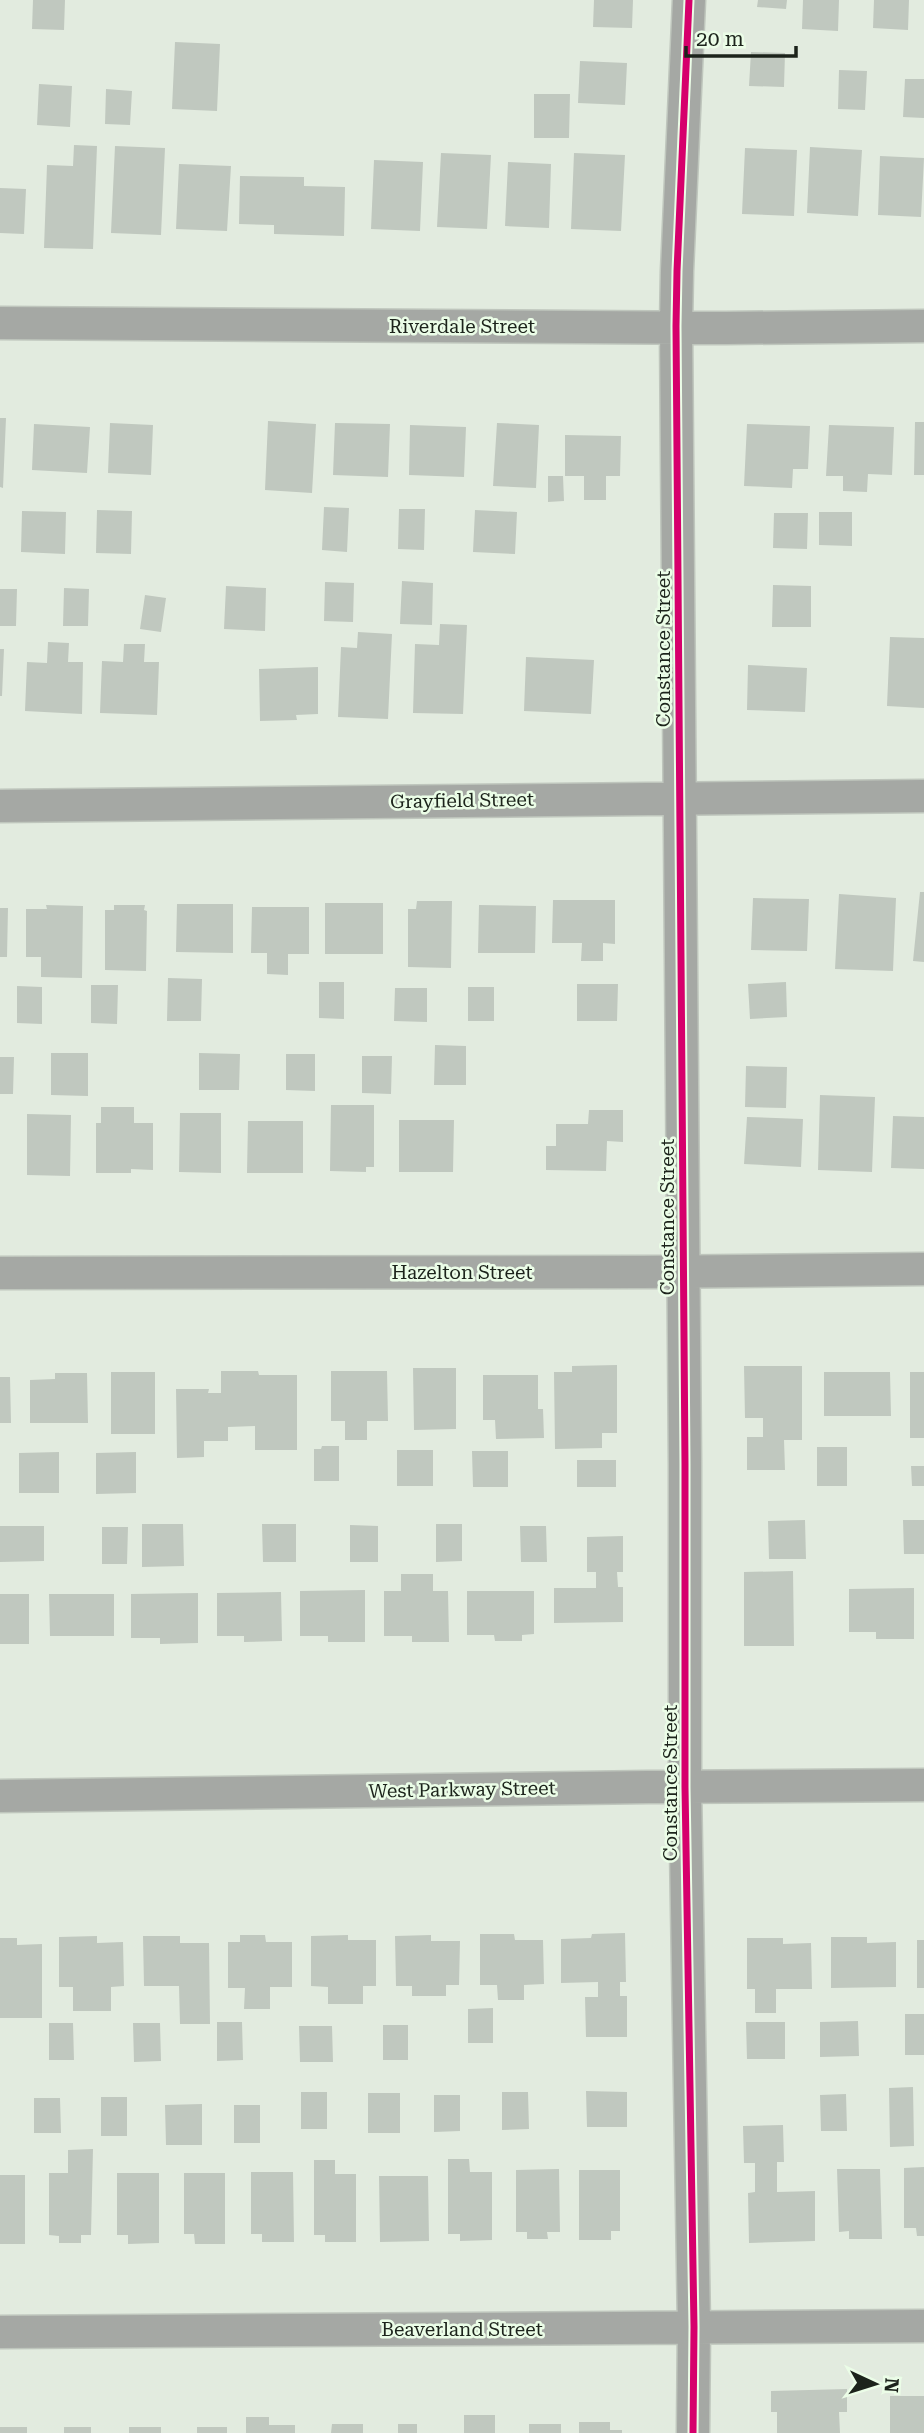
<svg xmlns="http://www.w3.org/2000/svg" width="924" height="2433" viewBox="0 0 924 2433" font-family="'Roboto Serif',serif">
  <rect width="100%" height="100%" fill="#e2ebdf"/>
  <path fill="#c0c8bf" d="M33 0H65L64 30 32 29Z
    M594 0H633L632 28 593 27Z
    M758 0H787L786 9 757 7Z
    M803 0H839L838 31 802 29Z
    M874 0H909L908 30 873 28Z
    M175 42 220 44 217 111 172 109Z
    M751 52 785 53 784 87 749 86Z
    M580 61 627 63 625 105 578 103Z
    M839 70 867 71 865 110 838 109Z
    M905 79H924V118L903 117Z
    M39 84 72 86 70 127 37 125Z
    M106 89 132 91 130 125 105 124Z
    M534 94H570L569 138H534Z
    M74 145 97 146 93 249 44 248 47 165 73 166Z
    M115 146 165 148 161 235 111 233Z
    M810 147 862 150 858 216 807 213Z
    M745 148 797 150 794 216 742 214Z
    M441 153 491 155 487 229 437 227Z
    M574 153 625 155 621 231 571 229Z
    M880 156 924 158 921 217 878 215Z
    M374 160 423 162 420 231 371 229Z
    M508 162 551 164 549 228 505 226Z
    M179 164 231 166 227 231 176 229Z
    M240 176 304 177V186L345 187 344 236 274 234V225L239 224Z
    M0 188 26 189 24 234 0 233Z
    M0 418H6L3 488 0 487Z
    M268 421 316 424 312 493 265 490Z
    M915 422H924V475H914Z
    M110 423 153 425 151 475 108 473Z
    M335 423 390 424 388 477 333 475Z
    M497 423 539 425 536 488 493 486Z
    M34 424 90 427 87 473 32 470Z
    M747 424 810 426 808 469H793L792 488 744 486Z
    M410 425 466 427 464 477 409 475Z
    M829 425 894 427 892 475 868 474 867 492 843 491V476H826Z
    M565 435 621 436 620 476H606V500H584V476H565Z
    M548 476H563L564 501 548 502Z
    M324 507 349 508 347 552 322 550Z
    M399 509H425L424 550 398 549Z
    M97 510 132 511 131 554 96 553Z
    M475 510 517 512 515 554 473 552Z
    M22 511 66 512 65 554 21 552Z
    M819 512H852V546L819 545Z
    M774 513H808L807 549 773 548Z
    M402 581 433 583 432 625 400 624Z
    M325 582 354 583 353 622 324 621Z
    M773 585 811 586V627H772Z
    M226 586 266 588 265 631 224 629Z
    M64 588 89 589 88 626H63Z
    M0 589H17L16 626H0Z
    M145 595 166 598 161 632 140 629Z
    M440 624 467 625 463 714 413 713 415 644 439 645Z
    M358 632 392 634 388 719 338 717 341 647 357 648Z
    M890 637 924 638V708L887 706Z
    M48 642 69 643 68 662H83L82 714 25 711 27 662 47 663Z
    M124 644H145L144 662H159L157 715 100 713 102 661 123 662Z
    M0 649H4L2 696H0Z
    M526 657 594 660 591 714 524 711Z
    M748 665 807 668 805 712 747 710Z
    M318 667V714L296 715 297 720 260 721 259 669Z
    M920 892H924V962L913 961Z
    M839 894 896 898 893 971 835 969Z
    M753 898 809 899 807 951 751 950Z
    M553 900H615V944L603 943V961H581L582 943H552Z
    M417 901H452L451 968 408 967V909H416Z
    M325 903H383V954H325Z
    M177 904H233V953L176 952Z
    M46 905 83 906 82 978 41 977V957H26V909H47Z
    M114 905H145L144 910 147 911 146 971 105 970V910H114Z
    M479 905 536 906 535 953H478Z
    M252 907H309V954H288V975L267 974V953H251Z
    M0 908H8L7 957H0Z
    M168 978 202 979 201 1021H167Z
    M319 982H344V1019L319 1018Z
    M786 982 787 1017 750 1019 748 984Z
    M577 984H618L617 1021H577Z
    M91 985H118L117 1024 91 1023Z
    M17 986 42 987V1024L17 1023Z
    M468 987H494V1021H468Z
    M395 988H427V1022L394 1021Z
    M435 1045 466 1046V1085H434Z
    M51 1053H88V1096L51 1095Z
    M199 1053 240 1054 239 1090H199Z
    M286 1054H315V1091L286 1090Z
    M362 1056H392L391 1094 362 1093Z
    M0 1057H14L13 1094H0Z
    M746 1066 787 1067 786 1108 745 1107Z
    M820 1095 875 1097 872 1172 818 1170Z
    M331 1105H374V1167H366V1172L330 1171Z
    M101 1107H134V1123H153V1170L131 1169V1173H96V1123H101Z
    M589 1110H623V1142L607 1141 606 1171 546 1170V1146H556V1124H588Z
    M180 1113H221V1173L179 1172Z
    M27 1114 71 1115 70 1176 27 1175Z
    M893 1116 924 1117V1169L891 1168Z
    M747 1117 803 1119 801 1167 744 1164Z
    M399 1120H454L453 1172H399Z
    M248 1121H303V1173H247Z
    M617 1365V1433H602V1448L555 1449 554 1372H572V1366Z
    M744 1366H802V1440H784L785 1470H747V1437H763V1418H745Z
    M413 1368H456V1429L414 1430Z
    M221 1371H258L259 1375H297V1450H255V1426L228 1427V1441H204V1457L177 1458 176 1389H209L208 1393H221Z
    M331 1371H387L388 1421H367V1440H345V1421H331Z
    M111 1372H155V1434H111Z
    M824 1372H890L891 1416H824Z
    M910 1372H924V1438H910Z
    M55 1373H87L88 1423H30V1380L55 1379Z
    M483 1375H538V1409H543L544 1438 496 1439 495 1420H483Z
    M0 1377H10L11 1423H0Z
    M322 1446H339V1481H314V1449H321Z
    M817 1447H847V1486H817Z
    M397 1450H433V1486H397Z
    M472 1451H508V1487H473Z
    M59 1452V1493H19V1453Z
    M136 1452V1493L96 1494V1453Z
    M577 1460H616V1487H577Z
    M911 1466H924V1486H912Z
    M805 1520 806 1559H769L768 1521Z
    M903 1520H924V1554H904Z
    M142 1524H183L184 1566 142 1567Z
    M262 1524H296V1562H263Z
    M436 1524H462V1561L436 1562Z
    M350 1525 378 1526V1562H350Z
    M0 1526H44V1561L0 1562Z
    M520 1526H546L547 1562H521Z
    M102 1527H128L127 1564H102Z
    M623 1536V1572H617L618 1587H623V1622L554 1623V1588H596V1572H587V1537Z
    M793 1571 794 1646H744V1572Z
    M401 1574H433V1591H448L449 1642H412V1636H384V1591H401Z
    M914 1588V1639H876V1632H849V1589Z
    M365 1590V1642H328V1636H300V1591Z
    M467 1591H534V1634L522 1635V1641H495L494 1635H467Z
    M281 1592 282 1641 244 1642V1636H217V1593Z
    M198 1593V1643L160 1644V1638H131V1594Z
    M0 1594H29V1644H0Z
    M49 1594H114V1636H50Z
    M625 1933 626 1982H620V1996H627V2037H586L585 1997H598V1982L561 1983V1939L591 1938 592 1934Z
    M480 1934H514L515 1940H543L544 1984 524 1985V2000H498L497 1985H480Z
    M240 1935H265L266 1942H292V1987H270V2009H244L245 1988H228V1942H240Z
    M348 1935V1940H376V1986H363V2004H328V1987L311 1986V1936Z
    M431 1935V1941H460L459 1985H446V1996H412V1986H396L395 1936Z
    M97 1936V1943L123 1942 124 1986 111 1987V2011H73V1987H59V1937Z
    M143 1936H180V1943H209L210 2024H180L179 1986H144Z
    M831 1937H867V1943L896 1942V1987L831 1988Z
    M0 1938H17V1945L42 1944V2018H0Z
    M747 1938H783V1944L811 1943 812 1989H776V2013H755V1989H747Z
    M917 1940H924V1988H917Z
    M493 2008V2043H468V2009Z
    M905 2014H924V2055H905Z
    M858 2021 859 2056 820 2057V2022Z
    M217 2022H242L243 2060 217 2061Z
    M746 2022H785V2059H747Z
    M49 2023H73L74 2060H49Z
    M133 2023H160L161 2061 134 2062Z
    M383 2025H408V2060H383Z
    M299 2026H332L333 2062H300Z
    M913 2087 914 2146 890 2147 889 2088Z
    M586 2091 627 2092V2127H587Z
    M301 2092H327V2129H301Z
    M502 2092H528L529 2129 502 2130Z
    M368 2093H400V2133H368Z
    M846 2094 847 2131H821L820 2095Z
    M434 2095H460V2131L434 2132Z
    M101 2097H127V2136H101Z
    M34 2098H60L61 2133H34Z
    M202 2104V2145H166L165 2105Z
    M234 2105H260V2143H234Z
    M783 2125 784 2162H777V2192L815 2191V2241L749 2243 748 2193 755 2192V2163H744L743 2126Z
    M93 2149 91 2235H81V2243H59V2236L49 2235V2173H68V2150Z
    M448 2159H469L470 2172H492V2240L460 2241V2234H448Z
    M314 2160H335V2174H356V2242H325V2235H314Z
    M924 2167V2236H917L916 2228H904V2168Z
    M559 2169 560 2232H547L548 2239H527V2232H516V2170Z
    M837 2169H880L882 2239H849V2231L839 2232Z
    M579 2170H620V2231H611V2240H579Z
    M251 2172H293L294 2242H262V2234H251Z
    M117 2173H159V2243L128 2244V2235H117Z
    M184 2173H225V2244H195L194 2234H184Z
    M0 2175H25V2244H0Z
    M379 2176H428L429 2241 380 2242Z
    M847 2389V2412H839L840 2433H777V2412H771V2391Z
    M890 2396H924V2433H890Z
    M464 2415H495V2433H464Z
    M246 2417H269V2425H295V2433H246Z
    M579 2422H610V2430H622V2433H579Z
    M332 2424H363V2433H331Z
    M398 2424H417V2433H398Z
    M529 2424H561V2433H529Z
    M0 2427H27V2433H0Z
    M64 2427H91V2433H64Z
    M129 2427H161V2433H129Z
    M197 2427H227V2433H197Z"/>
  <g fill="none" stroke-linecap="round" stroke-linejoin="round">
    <defs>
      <path id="minor" d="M689 0 677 271 676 326 685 1464V1787L694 2327 693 2433
        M0 323 726 328 924 326
        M0 806 924 796
        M0 1273 642 1272 924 1269
        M0 1796 648 1787 924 1785
        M0 2332 924 2326"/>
    </defs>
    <use href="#minor" stroke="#bfc6bd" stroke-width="35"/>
    <use href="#minor" stroke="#a5a8a4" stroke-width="32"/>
    <defs>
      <path id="cycleway" d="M689 0 677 271 676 326 685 1464V1787L694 2327 693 2433"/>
    </defs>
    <use href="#cycleway" stroke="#ebfde7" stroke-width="11"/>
    <use href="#cycleway" stroke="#d6006c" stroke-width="7"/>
  </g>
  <g text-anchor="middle" stroke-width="5" stroke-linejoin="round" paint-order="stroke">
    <g font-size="19" fill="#1c231b" stroke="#ebfde7">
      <text x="462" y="333">Riverdale Street</text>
      <text transform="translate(663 649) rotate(-90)" y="7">Constance Street</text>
      <text transform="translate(462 800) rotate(-1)" y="7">Grayfield Street</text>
      <text transform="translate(667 1217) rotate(-90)" y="7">Constance Street</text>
      <text x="462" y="1279">Hazelton Street</text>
      <text transform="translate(670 1783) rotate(-90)" y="7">Constance Street</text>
      <text transform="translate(462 1789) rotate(-1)" y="7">West Parkway Street</text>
      <text x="462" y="2336">Beaverland Street</text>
    </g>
  </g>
  <g transform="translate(875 2384) rotate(94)" stroke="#ebfde7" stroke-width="5" paint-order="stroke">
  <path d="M0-5L12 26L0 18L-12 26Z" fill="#1c231b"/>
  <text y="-10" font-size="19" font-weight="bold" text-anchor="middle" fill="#1c231b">N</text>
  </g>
  <path d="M686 46v10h110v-10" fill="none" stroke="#1c231b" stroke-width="3.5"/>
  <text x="696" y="46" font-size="21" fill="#1c231b" stroke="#ebfde7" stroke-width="5" paint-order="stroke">20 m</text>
</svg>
